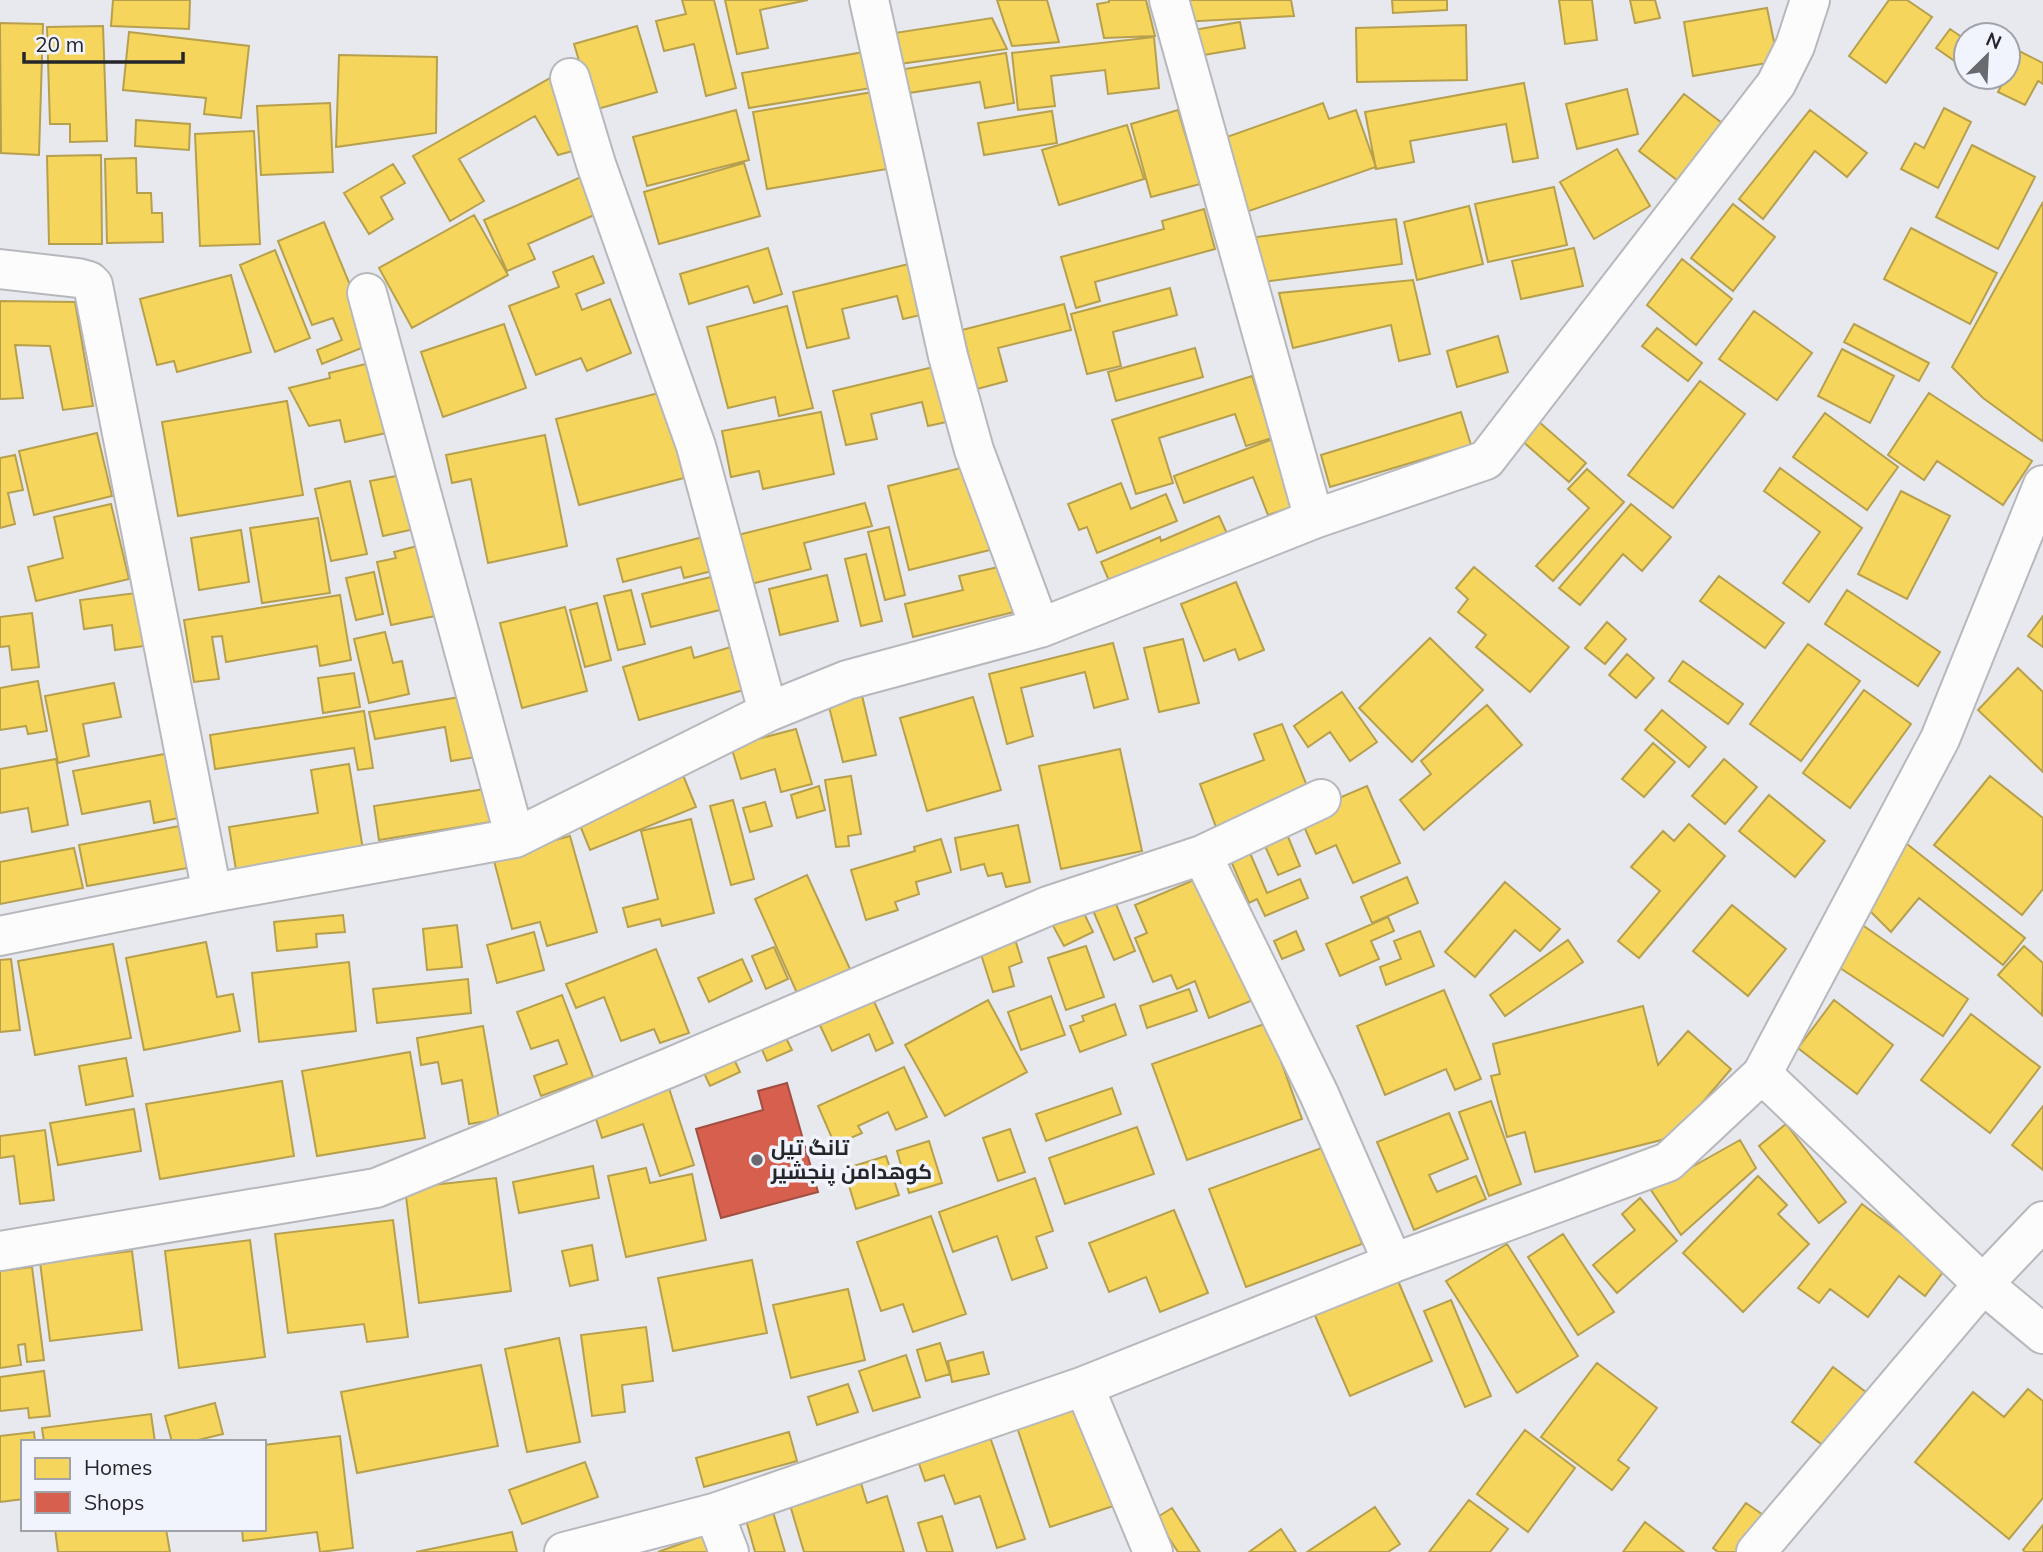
<svg xmlns="http://www.w3.org/2000/svg" width="2043" height="1552" viewBox="0 0 2043 1552" font-family="Mulish,Cairo,sans-serif">
  <rect width="100%" height="100%" fill="#e8e9ef"/>
  <path fill="#f6d55c" stroke="#b7a04d" stroke-width="2" d="M113 0H190L189 29 111 26Z
    M682 0H714L736 88 706 96 694 44 664 51 656 21 686 14Z
    M725 0H808L760 10 768 48 737 54Z
    M997 0H1047L1059 42 1012 46Z
    M1109 0H1146L1155 36 1104 38 1097 4 1109 2Z
    M1177 0H1291L1294 16 1180 22Z
    M1392 0H1447V10L1393 13Z
    M1559 0H1592L1597 40 1565 44Z
    M1630 0H1655L1660 18 1635 23Z
    M1889 0H1907L1932 17 1886 83 1849 56Z
    M1767 8 1778 61 1693 76 1684 22Z
    M992 18 1007 49 892 65 888 34Z
    M1240 22 1245 48 1192 57 1188 31Z
    M0 23 43 24 39 155 1 153Z
    M1466 25 1467 80 1357 82 1356 28Z
    M103 26 107 141 70 142V124H50L47 27Z
    M637 26 657 92 594 110 574 44Z
    M1950 29 1966 40V69L1936 48Z
    M129 32 249 46 241 118 204 114 206 98 123 90Z
    M1154 37 1159 88 1108 94 1105 70 1051 76 1055 106 1018 110 1012 53Z
    M2019 51 2043 63V84L2038 81 2025 105 1998 92Z
    M864 52 871 88 749 108 742 73Z
    M1006 53 1014 103 985 108 980 82 896 95 892 71Z
    M339 55 437 57 436 133 336 147Z
    M559 73 587 147 558 155 535 116 459 159 484 201 450 221 413 156Z
    M1977 77H1996L1990 86Z
    M1524 83 1538 158 1513 162 1506 124 1410 141 1414 162 1376 169 1365 112Z
    M1627 89 1638 134 1577 149 1566 104Z
    M873 92 887 169 767 189 753 112Z
    M1684 94 1722 123 1677 180 1639 151Z
    M330 103 333 172 261 175 257 106Z
    M1323 103 1329 119 1356 110 1376 167 1246 212 1221 139Z
    M1944 108 1971 122 1938 188 1901 169 1915 143 1924 148Z
    M736 110 749 160 647 186 633 137Z
    M1178 110 1200 184 1151 197 1131 124Z
    M1810 110 1867 153 1847 177 1815 151 1763 219 1739 199Z
    M1052 111 1057 143 984 155 978 123Z
    M136 120 190 124 189 150 135 146Z
    M1127 125 1144 179 1059 205 1042 150Z
    M254 131 260 244 200 246 195 134Z
    M1972 145 2035 177 1998 249 1936 217Z
    M1617 149 1650 206 1594 239 1560 182Z
    M101 155 102 244H49L47 156Z
    M136 158 137 193H151L152 213H162L163 242 107 243 105 159Z
    M744 163 760 216 659 244 644 192Z
    M393 164 405 183 381 197 393 219 369 234 344 193Z
    M592 172 608 209 528 244 535 259 507 271 484 220Z
    M1554 187 1567 245 1488 262 1475 204Z
    M2043 202V438L2042 441 1983 398 1952 367Z
    M1733 204 1775 237 1733 291 1691 258Z
    M1469 206 1483 264 1417 280 1404 222Z
    M1204 209 1215 249 1095 282 1100 301 1076 308 1061 257 1164 229 1162 221Z
    M474 215 508 275 412 328 379 268Z
    M1396 219 1402 264 1262 282 1256 237Z
    M324 222 374 343 322 364 317 350 342 340 333 318 312 325 278 241Z
    M1911 228 1997 273 1970 324 1884 279Z
    M768 248 782 294 754 303 748 286 689 304 680 274Z
    M1574 248 1583 286 1521 299 1512 261Z
    M275 250 310 338 275 352 240 265Z
    M593 256 604 283 576 294 582 310 610 299 631 353 587 371 581 358 536 375 509 306 559 287 553 272Z
    M1682 259 1732 299 1696 345 1647 305Z
    M917 262 929 313 903 319 897 296 842 309 849 338 807 348 793 292Z
    M231 275 251 352 177 372 174 361 157 365 140 299Z
    M1413 280 1430 354 1399 361 1391 325 1293 348 1279 293Z
    M1170 288 1177 315 1113 332 1121 366 1087 374 1071 314Z
    M0 301 75 302 93 406 63 410 50 346 15 345 23 398 0 399Z
    M1064 304 1071 330 998 348 1007 381 977 389 962 330Z
    M787 306 813 408 779 416 775 397 728 408 707 327Z
    M1754 311 1812 353 1777 400 1719 359Z
    M504 324 526 388 443 417 421 352Z
    M1854 324 1929 363 1919 381 1844 342Z
    M1657 328 1702 363 1688 381 1642 346Z
    M1498 336 1508 372 1457 387 1447 351Z
    M1195 348 1203 377 1116 401 1108 372Z
    M1842 349 1894 376 1870 423 1818 396Z
    M382 360 400 430 345 442 340 420 309 426 289 388 330 378 329 373Z
    M946 364 960 419 928 426 922 402 871 414 877 439 846 445 833 391Z
    M1252 376 1272 438 1246 446 1235 414 1159 438 1173 483 1136 494 1112 420Z
    M1700 381 1745 414 1673 508 1628 475Z
    M663 392 684 478 579 505 556 419Z
    M1929 393 2032 461 2003 505 1937 461 1924 480 1888 455Z
    M287 401 303 495 178 516 162 422Z
    M821 412 834 474 763 489 759 471 731 477 722 431Z
    M1461 412 1471 445 1330 487 1321 455Z
    M1825 413 1898 467 1867 510 1793 457Z
    M1538 421 1586 463 1569 482 1521 440Z
    M97 433 112 496 34 515 19 451Z
    M545 435 567 546 488 563 471 479 452 483 446 455Z
    M1273 439 1298 505 1268 515 1253 477 1184 503 1174 476Z
    M15 455 23 490 8 493 15 524 0 528V458Z
    M973 465 994 549 909 570 888 486Z
    M1780 468 1862 528 1809 602 1783 583 1820 532 1764 491Z
    M1587 469 1624 502 1553 581 1536 566 1589 508 1568 489Z
    M407 474 419 528 383 536 370 481Z
    M350 481 367 554 331 561 315 489Z
    M1121 483 1131 509 1166 494 1177 521 1097 553 1087 527 1079 530 1068 504Z
    M1901 491 1950 516 1907 599 1858 574Z
    M865 503 872 526 804 543 811 569 751 584 738 535Z
    M111 504 129 579 36 601 28 567 63 558 54 517Z
    M1631 504 1671 537 1642 571 1623 554 1580 605 1559 588Z
    M1219 516 1230 540 1113 590 1101 562 1160 537 1161 541Z
    M318 518 330 593 262 603 250 528Z
    M889 527 905 595 885 600 868 532Z
    M241 530 249 582 199 590 191 538Z
    M703 537 712 571 684 578 681 567 623 582 617 559Z
    M429 543 445 614 391 625 377 562 396 558 394 552Z
    M866 554 882 621 861 626 845 559Z
    M1007 565 1018 611 913 637 905 604 963 590 959 576Z
    M1474 567 1569 647 1530 692 1476 647 1486 635 1458 612 1468 599 1456 588Z
    M374 572 383 614 356 620 346 578Z
    M719 575 728 608 651 627 642 594Z
    M827 575 838 621 780 635 769 589Z
    M1719 576 1784 623 1765 648 1700 601Z
    M1236 582 1264 650 1239 660 1235 649 1204 661 1181 604Z
    M631 590 645 644 618 650 604 596Z
    M1847 590 1940 652 1918 686 1825 624Z
    M136 593 144 646 115 650 112 625 84 629 80 600Z
    M340 595 351 660 320 666 317 646 226 662 222 636 212 637 219 679 194 682 184 620Z
    M597 603 611 660 585 667 570 610Z
    M565 607 587 691 522 708 500 623Z
    M32 613 39 667 12 670 9 646 0 647V617Z
    M2043 616V647L2028 636Z
    M1607 622 1626 639 1605 664 1585 648Z
    M385 632 393 663 402 661 409 694 369 703 354 639Z
    M1430 638 1483 690 1412 762 1359 708Z
    M1183 639 1199 703 1159 712 1144 648Z
    M1113 643 1128 699 1094 708 1085 672 1021 688 1033 736 1007 744 989 674Z
    M741 644 754 687 639 720 623 667 691 647 694 658Z
    M1808 644 1860 681 1801 761 1750 724Z
    M1627 654 1654 678 1636 698 1609 675Z
    M1683 661 1743 704 1728 724 1669 681Z
    M2018 668 2043 692V772L1978 710Z
    M354 673 360 707 323 713 318 678Z
    M38 681 47 731 28 734 26 726 0 730V688Z
    M114 683 121 717 83 724 89 756 58 763 45 696Z
    M860 687 876 755 843 762 826 695Z
    M1864 690 1911 724 1850 808 1803 773Z
    M1342 692 1377 742 1350 761 1330 732 1308 747 1294 726Z
    M466 696 476 757 451 761 445 727 375 739 369 712Z
    M973 697 1001 790 927 811 900 718Z
    M1487 705 1522 745 1424 830 1400 800 1431 774 1421 761Z
    M1662 710 1706 747 1689 767 1645 730Z
    M364 711 373 768 358 770 354 748 215 769 210 735Z
    M1282 724 1309 791 1216 827 1200 784 1264 760 1254 734Z
    M796 729 812 784 781 792 775 769 741 779 731 746Z
    M1653 743 1675 762 1644 797 1622 779Z
    M1120 749 1142 851 1061 869 1039 766Z
    M170 753 183 817 154 823 150 801 82 814 73 771Z
    M56 759 68 825 32 832 28 808 0 813V769Z
    M1724 759 1757 787 1725 824 1692 796Z
    M349 764 364 856 237 876 229 827 318 813 311 770Z
    M683 775 696 807 590 850 577 818Z
    M851 776 861 834 848 836 849 846 836 847 825 780Z
    M1990 776 2043 818V889L2022 915 1934 845Z
    M819 786 825 810 797 818 791 795Z
    M1367 786 1400 863 1353 883 1336 845 1316 854 1299 815Z
    M492 788 497 821 379 840 374 806Z
    M1769 795 1825 841 1795 877 1739 831Z
    M733 800 754 879 731 885 710 806Z
    M765 802 772 826 750 832 743 808Z
    M691 819 714 913 662 926 660 919 628 927 623 908 658 899 641 831Z
    M1689 824 1725 856 1639 958 1618 941 1660 891 1631 867 1663 831 1674 841Z
    M185 825 193 867 87 886 79 845Z
    M1018 825 1030 882 1006 887 1002 873 988 876 984 864 961 870 955 838Z
    M1284 827 1300 866 1278 875 1261 837Z
    M570 836 597 932 547 946 540 922 512 929 493 857Z
    M941 839 951 872 916 882 919 894 895 902 898 910 866 920 851 870 915 851 914 847Z
    M1902 840 2025 938 2003 965 1919 898 1891 932 1866 907Z
    M74 848 83 888 0 904V862Z
    M1250 853 1267 893 1300 879 1308 898 1265 916 1257 899 1249 903 1231 861Z
    M807 875 850 969 797 993 755 899Z
    M1201 877 1253 1000 1209 1018 1195 981 1177 989 1171 975 1153 982 1135 938 1147 933 1135 905Z
    M1407 877 1418 903 1372 923 1361 897Z
    M1505 882 1560 929 1540 951 1515 930 1475 977 1445 952Z
    M1114 899 1135 951 1114 960 1092 908Z
    M1732 905 1786 949 1748 996 1693 951Z
    M1082 909 1093 932 1064 946 1052 924Z
    M343 915 345 932 316 934 317 947 277 951 274 922Z
    M1388 917 1394 931 1371 941 1379 959 1340 976 1326 944Z
    M1861 924 1968 999 1943 1036 1837 966Z
    M457 925 462 967 427 970 423 929Z
    M1296 931 1304 950 1282 959 1274 941Z
    M1420 931 1434 966 1386 985 1380 967 1401 959 1394 941Z
    M534 932 544 970 497 983 487 945Z
    M1014 936 1022 962 1009 967 1014 986 993 992 979 948Z
    M1568 940 1583 962 1505 1016 1490 995Z
    M206 942 217 997 233 994 240 1031 144 1050 126 958Z
    M113 944 131 1038 35 1055 18 961Z
    M1086 946 1104 997 1066 1010 1048 958Z
    M2024 946 2043 963 2042 1015 1998 975Z
    M774 947 788 979 766 989 752 956Z
    M656 949 689 1033 660 1043 654 1029 621 1041 604 997 576 1008 566 984Z
    M11 959 20 1030 0 1032V960Z
    M742 959 752 981 709 1002 698 978Z
    M349 962 356 1031 259 1042 252 973Z
    M468 979 471 1013 377 1023 373 989Z
    M1189 989 1197 1011 1147 1028 1140 1006Z
    M1444 990 1481 1079 1455 1090 1446 1069 1385 1095 1357 1026Z
    M562 995 593 1077 541 1096 534 1076 567 1064 558 1040 531 1049 517 1012Z
    M871 995 893 1043 876 1051 869 1034 832 1051 817 1019Z
    M1051 996 1065 1035 1021 1050 1008 1012Z
    M988 1000 1027 1072 945 1116 905 1045Z
    M1834 1000 1893 1045 1857 1094 1798 1048Z
    M1115 1004 1126 1035 1080 1052 1070 1026 1084 1021 1082 1016Z
    M1643 1006 1658 1065 1688 1031 1731 1069 1673 1137 1535 1172 1525 1132 1507 1137 1491 1076 1500 1074 1493 1044Z
    M1971 1014 2040 1067 1990 1133 1921 1080Z
    M1267 1023 1302 1119 1187 1160 1152 1064Z
    M483 1026 499 1119 469 1124 462 1080 442 1084 438 1062 421 1065 417 1038Z
    M784 1034 792 1050 767 1061 760 1045Z
    M410 1052 425 1138 317 1156 302 1071Z
    M733 1057 740 1072 710 1086 703 1071Z
    M126 1058 133 1096 86 1105 79 1066Z
    M904 1067 927 1117 896 1130 888 1112 858 1126 862 1133 835 1145 818 1106Z
    M666 1079 694 1165 660 1176 643 1124 602 1138 591 1103Z
    M282 1081 294 1156 160 1179 146 1104Z
    M1112 1088 1121 1114 1046 1141 1036 1114Z
    M1491 1101 1521 1184 1489 1196 1459 1112Z
    M2043 1106V1170L2012 1145Z
    M134 1109 141 1151 58 1165 50 1123Z
    M1449 1113 1468 1159 1429 1175 1437 1192 1476 1176 1486 1199 1414 1230 1377 1142Z
    M1786 1124 1846 1202 1819 1223 1759 1146Z
    M1137 1127 1154 1174 1065 1204 1049 1158Z
    M1010 1129 1025 1172 998 1181 983 1138Z
    M45 1130 54 1200 20 1204 14 1156 0 1158V1136Z
    M1740 1140 1756 1168 1681 1235 1651 1190Z
    M929 1141 942 1183 909 1193 897 1151Z
    M1327 1146 1362 1244 1246 1287 1209 1189Z
    M886 1156 899 1195 856 1209 844 1169Z
    M593 1166 599 1198 519 1213 513 1182Z
    M646 1168 650 1183 692 1174 706 1240 626 1257 608 1176Z
    M1758 1176 1787 1205 1778 1214 1809 1244 1743 1312 1683 1253Z
    M496 1178 511 1291 419 1303 405 1188Z
    M1035 1178 1053 1231 1036 1237 1047 1268 1012 1280 997 1236 953 1252 939 1212Z
    M1640 1198 1677 1241 1617 1293 1593 1265 1635 1230 1622 1214Z
    M1862 1204 1946 1268 1925 1296 1899 1276 1868 1317 1830 1289 1819 1303 1798 1288Z
    M1174 1210 1208 1293 1160 1312 1146 1277 1109 1292 1089 1243Z
    M931 1216 966 1314 913 1332 903 1304 881 1311 857 1242Z
    M393 1220 408 1337 367 1342 364 1324 288 1333 275 1234Z
    M1563 1234 1614 1312 1578 1335 1528 1257Z
    M250 1240 265 1357 179 1368 165 1251Z
    M1507 1244 1578 1356 1517 1393 1446 1281Z
    M592 1245 598 1280 570 1286 562 1251Z
    M132 1251 142 1330 50 1341 40 1262Z
    M752 1260 767 1333 673 1351 658 1278Z
    M32 1267 44 1360 27 1362 25 1344 18 1345 21 1365 0 1368V1271Z
    M1396 1276 1432 1361 1350 1396 1313 1311Z
    M848 1289 865 1360 791 1378 773 1305Z
    M1451 1300 1491 1396 1465 1407 1424 1311Z
    M646 1327 653 1381 622 1385 625 1412 592 1416 581 1335Z
    M559 1338 580 1442 527 1452 505 1349Z
    M940 1343 950 1374 926 1381 917 1350Z
    M983 1352 989 1374 952 1382 948 1361Z
    M906 1355 920 1397 873 1411 859 1371Z
    M1597 1363 1657 1408 1618 1460 1629 1468 1612 1490 1541 1437Z
    M481 1365 498 1446 357 1473 341 1392Z
    M1833 1367 1871 1396 1829 1450 1792 1422Z
    M44 1371 50 1416 29 1418 28 1408 0 1411V1377Z
    M848 1384 858 1412 817 1425 808 1397Z
    M2028 1389 2043 1401V1498L2009 1539 1915 1462 1973 1392 2004 1417Z
    M215 1403 223 1434 190 1442H172L165 1416Z
    M1082 1405 1116 1505 1050 1527 1017 1427Z
    M151 1414 155 1442H44L42 1428Z
    M1525 1430 1575 1468 1528 1532 1477 1494Z
    M34 1432 35 1442H23V1499L0 1502V1436Z
    M789 1432 797 1461 704 1487 696 1458Z
    M989 1434 1025 1539 997 1548 980 1496 955 1504 944 1475 925 1481 917 1458Z
    M340 1436 353 1548 320 1552 317 1532 243 1541 242 1529H264V1445Z
    M585 1462 598 1497 522 1524 509 1490Z
    M861 1483 867 1503 887 1496 904 1552H804L790 1505Z
    M1469 1500 1508 1529 1490 1552H1429Z
    M770 1502 785 1552H755L743 1509Z
    M1746 1503 1766 1517 1740 1552H1718L1713 1548Z
    M1375 1507 1400 1544 1388 1552H1307Z
    M1172 1508 1200 1552H1178L1156 1518Z
    M942 1516 953 1552H927L918 1523Z
    M1645 1522 1684 1552H1623Z
    M2043 1525V1552H2025L2023 1550Z
    M55 1529H166L170 1552H58Z
    M1281 1529 1296 1552H1249Z
    M512 1532 517 1552H416Z
    M702 1536 708 1552H658Z"/>
  <path fill="#d6604d" stroke="#a14f42" stroke-width="2" d="M787 1083 818 1192 721 1218 696 1129 763 1110 758 1091Z"/>
  <g fill="none" stroke-linecap="round" stroke-linejoin="round">
    <defs>
      <path id="minor" d="M869 0 948 356 974 450 1040 628
        M1169 0 1314 519
        M570 78 596 164 696 446 768 712
        M0 269 78 278 89 281 93 285 212 893
        M367 293 515 838
        M1202 855 1319 1094 1393 1263
        M0 936 212 893 515 838 768 712 847 680 1040 628 1314 519 1486 460 1776 84 1795 46 1810 0
        M1762 1074 1983 1284 2043 1334
        M0 1251 376 1188 671 1067 1048 906 1202 855 1321 799
        M1084 1386 1153 1552
        M714 1513 729 1552
        M564 1552 714 1513 1084 1386 1393 1263 1668 1162 1762 1074 1940 739 2043 485
        M1756 1552 1983 1284 2043 1221"/>
    </defs>
    <use href="#minor" stroke="#b7b8bc" stroke-width="42"/>
    <use href="#minor" stroke="#fcfcfd" stroke-width="38"/>
  </g>
  <circle fill="#696a6f" stroke="#f2f4fd" stroke-width="2.5" cx="757" cy="1160" r="7"/>
  <g text-anchor="middle" stroke-width="7" stroke-linejoin="round" paint-order="stroke">
    <g font-size="21" font-weight="bold" fill="#25262a" stroke="#f2f4fd" text-anchor="start">
      <text x="771" y="1155">تانگ تیل<tspan x="771" dy="24">کوهدامن پنجشیر</tspan></text>
    </g>
  </g>
  <rect x="21" y="1440" width="245" height="91" fill="#f2f4fd" stroke="#a0a2a9" stroke-width="2"/>
  <rect x="35" y="1458" width="35" height="21" fill="#f6d55c" stroke="#a0a2a9" stroke-width="2"/>
  <text x="84" y="1475" font-size="21" fill="#25262a">Homes</text>
  <rect x="35" y="1492" width="35" height="21" fill="#d6604d" stroke="#a0a2a9" stroke-width="2"/>
  <text x="84" y="1510" font-size="21" fill="#25262a">Shops</text>
  <g transform="translate(1987 56) rotate(24)"><circle r="33" fill="#f2f4fd" stroke="#a0a2a9" stroke-width="2"/>
  <path d="M0-5L12 26L0 18L-12 26Z" fill="#696a6f"/>
  <text y="-10" font-size="19" font-weight="bold" text-anchor="middle" fill="#25262a">N</text>
  </g>
  <path d="M24 52v10h159v-10" fill="none" stroke="#25262a" stroke-width="3.5"/>
  <text x="35" y="52" font-size="21" fill="#25262a" stroke="#f2f4fd" stroke-width="5" paint-order="stroke">20 m</text>
</svg>
